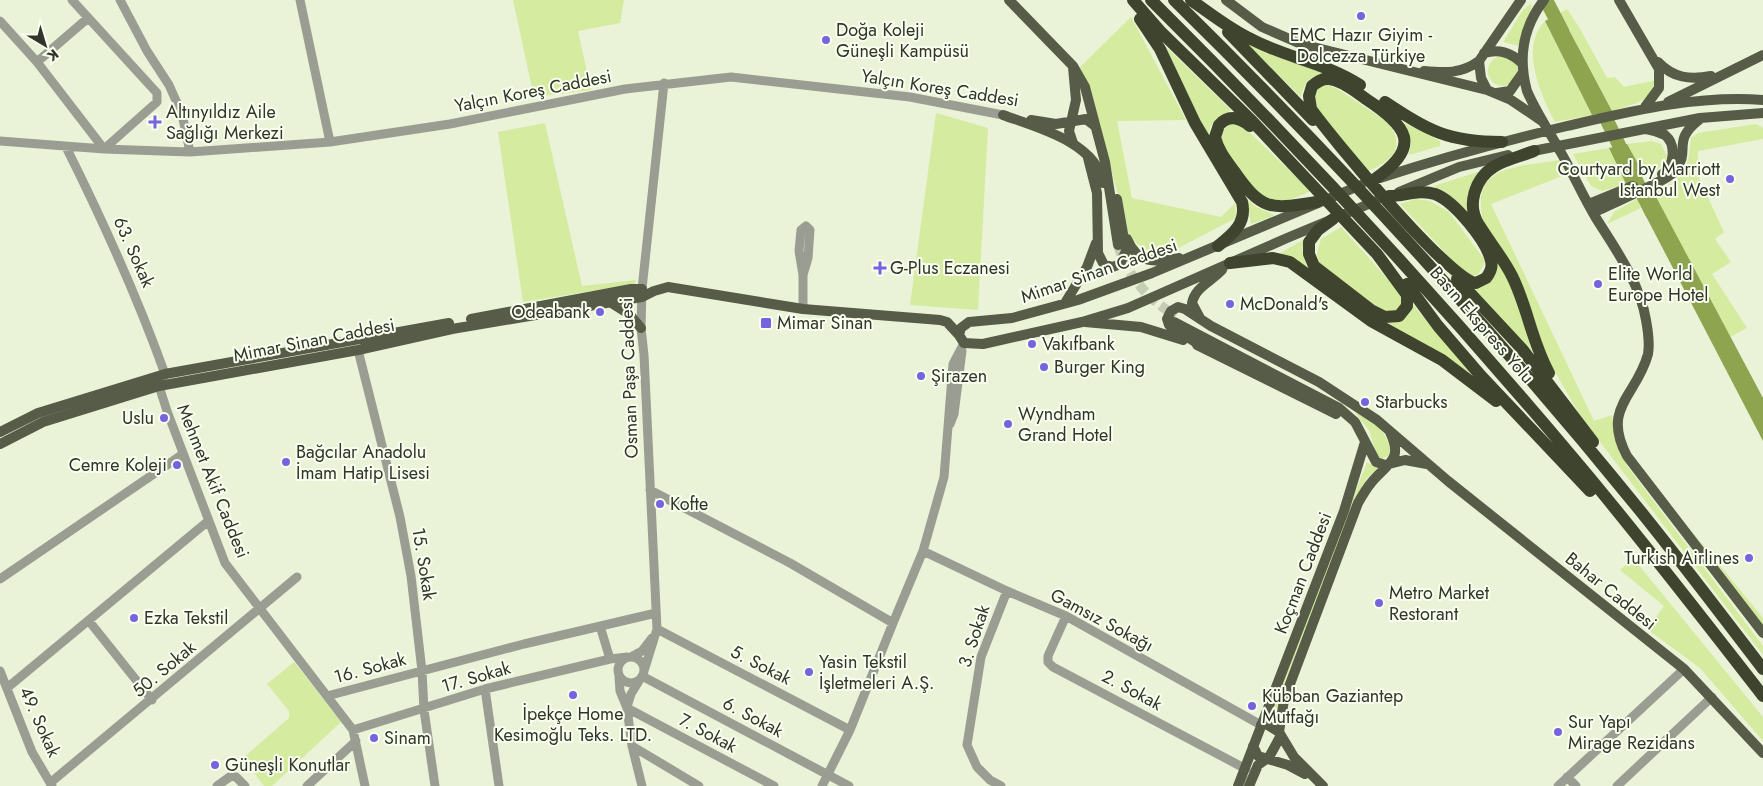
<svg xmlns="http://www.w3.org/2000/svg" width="1763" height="786" viewBox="0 0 1763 786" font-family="Jost,sans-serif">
  <rect width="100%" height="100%" fill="#eaf3d7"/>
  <path fill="#d5eb9f" d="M513 0H624L620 23 578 31 591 90 534 97Z
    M1530 4 1532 6 1519 46 1503 42 1523 10Z
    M1567 9 1579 27 1607 78 1615 77 1624 87 1657 80C1652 103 1631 104 1612 111L1560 13Z
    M1131 17 1186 120 1117 121 1132 198 1221 217 1235 203 1236 218 1165 255H1151L1129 237 1089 86 1080 67Z
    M1545 21 1592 115 1555 122C1541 95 1519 47 1545 21Z
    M1250 43 1330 72C1313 74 1304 80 1301 97L1249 46Z
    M1165 46 1231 110C1217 117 1208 123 1209 140Z
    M1488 71a15 15 0 1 1 30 0a15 15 0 1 1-30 0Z
    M1326 85 1336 88 1386 121C1407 145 1394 161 1368 171L1316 109 1313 97 1317 89Z
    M936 113 988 128 978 310 910 305Z
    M545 123 582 286 636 280 635 284 523 302 498 132Z
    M1405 123 1440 141V146L1409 155 1411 142Z
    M1230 124H1236L1247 130 1311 191C1301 195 1289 202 1278 201 1248 198 1234 163 1221 140L1224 129Z
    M1756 124 1763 128V139L1698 151 1697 174 1724 232 1715 239 1731 262 1712 274 1747 328 1730 337 1654 193C1685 177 1688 172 1691 138L1698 133Z
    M1652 141 1661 144 1667 156 1663 166 1645 176 1627 144Z
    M1609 148 1626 184 1602 191 1591 186 1573 154Z
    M1559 160 1565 175 1491 204 1594 421 1612 415 1616 443 1627 466 1763 646V655L1581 417 1543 351 1484 224C1468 164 1515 168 1559 160Z
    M1478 172 1470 186 1467 212 1444 191 1433 186Z
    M1247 199 1256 207 1275 215 1251 224Z
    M1416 199 1430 201 1449 212 1484 259V264L1478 275 1467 276 1400 204Z
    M1637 199 1641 208 1607 224 1614 212Z
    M1341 227 1401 294V304L1397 310 1383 312 1319 264 1317 253 1321 239Z
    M1306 238 1302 248 1307 269 1279 254Z
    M1497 260 1515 293 1532 352 1473 289Z
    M1413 304 1419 312 1475 376 1474 377 1385 324 1401 321Z
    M1355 413C1373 418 1388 433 1391 452L1388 456 1381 459 1377 457 1369 430Z
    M1367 462 1379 469 1367 478 1360 490 1280 694 1275 721 1269 719Z
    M1690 529 1763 618V627Z
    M1633 558 1763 717V741L1700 668 1647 629 1664 606 1620 570Z
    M294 662 341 722 272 786H264L243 758 289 718V711L267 684Z"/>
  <path fill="#8ea44f" d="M1560 13 1612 111 1592 115 1545 21Z
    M1627 144 1645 176 1626 184 1609 148Z
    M1654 193 1763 398V441L1637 199Z"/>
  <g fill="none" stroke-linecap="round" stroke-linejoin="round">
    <path stroke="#8ea44f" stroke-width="14" d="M1546 0 1562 31
      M1600 106 1652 213"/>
    <path stroke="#c5cdb4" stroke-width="10" stroke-dasharray="10 5" stroke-linecap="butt" d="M1118 245C1128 277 1148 299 1176 316"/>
    <path stroke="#9a9e92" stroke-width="9" d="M120 0 147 51 169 85 182 114 190 152
      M300 0 330 142
      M0 21 37 62 104 149 157 102V93L72 0
      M37 62 88 18
      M0 141 104 149 190 152 330 142 450 124 625 89 731 77 910 97 1003 115
      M66 147C103 221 137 296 165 374L159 386 167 411 225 563 353 730 365 786
      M803 309V275L808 258 810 230 806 226 801 230 799 251 803 275
      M358 350 400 517 411 576 422 671 424 710 435 786
      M950 424 954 414 962 351
      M650 490 790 563 893 623 850 730 822 786
      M923 551 1007 591 1066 616 1261 725
      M0 579 183 454
      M1066 616 1048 656V662L1053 667 1246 769
      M89 621 152 700
      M893 623 923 551 944 477 953 364 964 343
      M600 626 610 659
      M657 629 850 730
      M618 670a13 13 0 1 1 26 0a13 13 0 1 1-26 0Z
      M631 657 642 651 652 638
      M0 671 32 752 52 786
      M644 671 657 629 644 355 641 328 642 289 664 83
      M642 676 849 786
      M619 677 620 691 627 708 632 746 642 786
      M7 688 207 522
      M485 689 499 786
      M327 696 524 644 656 613
      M627 707 631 694 639 681
      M627 708 774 786
      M353 730 485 689 610 659 627 657
      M632 746 699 786
      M1567 777 1576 786
      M50 783 297 577
      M217 786 231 776 236 777 245 786
      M307 786 356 741
      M1001 786 990 780 977 767 967 745 981 657 1007 591
      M1558 786 1684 669
      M1617 786 1712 697"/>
    <path stroke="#565c47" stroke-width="10" d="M1009 0 1073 66 1085 87 1105 162 1118 245
      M1226 0 1262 27 1301 44 1487 90 1511 100 1542 121
      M1544 0C1523 27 1518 58 1527 91 1536 112 1549 131 1560 151 1573 173 1583 197 1596 218 1616 250 1640 283 1646 320 1648 331 1650 343 1648 354 1637 396 1601 407 1627 456L1763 633
      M1619 0 1659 69V88L1645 107
      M1484 53C1499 49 1510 52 1522 63
      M1658 62C1673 78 1690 80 1711 76
      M1073 67 1076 100 1069 131 1073 143
      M1424 71C1445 73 1461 74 1479 61
      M1487 90 1481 78 1479 61 1521 0
      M1497 93 1510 91 1522 74
      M1668 102 1763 55
      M1003 115C1036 127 1096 142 1103 183
      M1031 120 1056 124 1086 119 1095 126
      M1646 129C1652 130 1659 132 1665 135 1677 145 1674 167 1662 174
      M1528 152 1700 118 1763 113
      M1088 158 1097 193 1098 253 1104 265 1113 267 1120 264 1126 251 1117 199
      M1380 178C1441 158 1504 141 1567 126 1632 111 1696 95 1763 100
      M1361 185 1152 273 1078 300 1012 318 969 322 961 328 959 335 964 343 983 344 1082 322 1128 308 1287 238 1376 201
      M1399 192 1459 167 1508 155
      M1589 204 1633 186
      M1593 213C1609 204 1666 182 1675 171 1692 150 1670 142 1700 119
      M1127 239C1138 265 1155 262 1179 258
      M610 302 629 314 641 328
      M1065 303 1087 267 1096 243
      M1200 318 1192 303C1195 287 1212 281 1222 270
      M471 319 631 289H642
      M1085 322 1141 327 1183 340
      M1174 322 1339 408 1355 422 1376 462 1385 465 1405 460 1427 464
      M1197 345 1336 414
      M1203 347 1169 325 1167 319 1171 311 1178 307 1185 309 1211 326 1319 382 1377 420 1448 481 1684 669 1763 753
      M0 432 38 413 165 374 449 323
      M0 444 43 422 159 386 358 350 452 329 642 297 654 291 668 287 803 309 940 320 947 322 959 335
      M1261 725 1266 724 1279 732 1294 757 1323 786
      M1279 732 1284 700 1358 503C1362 496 1366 489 1371 483 1387 463 1404 461 1390 432
      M1253 746 1258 756 1268 759 1280 737
      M1268 759 1288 765 1305 774
      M1238 786 1344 511 1365 442
      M1249 786 1258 765 1265 760"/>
    <path stroke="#3e442e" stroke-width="12" d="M1133 0 1160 31 1252 121 1377 254 1407 295V306L1399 316 1385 317 1371 310 1314 266 1309 254V242L1318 230 1333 219
      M1151 0C1301 149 1444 304 1580 466 1643 541 1703 619 1763 696
      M1174 0C1339 162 1496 333 1642 513 1683 564 1723 617 1763 669
      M1191 0C1211 14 1231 30 1253 40 1288 58 1326 63 1360 85
      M1140 19 1160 49 1195 123 1242 202C1247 223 1233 234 1218 246
      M1228 32 1313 120
      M1385 102C1429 131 1448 142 1502 142
      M1250 126C1240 118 1229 114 1219 125L1215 137C1218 150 1226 160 1234 171 1262 212 1271 209 1317 202
      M1534 151C1522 156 1507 159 1495 166 1475 178 1466 205 1479 225 1490 243 1503 258 1512 276 1528 308 1531 340 1549 373
      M1375 179C1423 146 1407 126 1366 99 1356 92 1342 80 1329 79 1322 78 1317 82 1312 86L1309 96 1311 109C1331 137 1449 280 1476 283L1486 278C1490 273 1493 268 1491 261 1487 241 1454 201 1435 194 1419 189 1405 196 1389 196
      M1230 263 1273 258 1290 262 1371 321 1442 360 1496 401
      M1457 279 1522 349 1593 442
      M1407 284 1438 326 1481 376 1590 491"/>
  </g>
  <g fill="#7663de" stroke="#f9ffee" stroke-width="2">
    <circle cx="1361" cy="16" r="5"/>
    <circle cx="826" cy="40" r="5"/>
    <path d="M152.5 114.5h5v5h5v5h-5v5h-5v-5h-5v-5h5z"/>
    <circle cx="1730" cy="179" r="5"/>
    <path d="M877.5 260.5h5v5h5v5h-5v5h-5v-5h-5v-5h5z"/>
    <circle cx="1598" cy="284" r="5"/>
    <circle cx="1230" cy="304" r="5"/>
    <circle cx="600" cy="312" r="5"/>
    <rect x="760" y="317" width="12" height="12" rx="2.5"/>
    <circle cx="1032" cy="344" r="5"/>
    <circle cx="1044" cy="367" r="5"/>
    <circle cx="921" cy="376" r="5"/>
    <circle cx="1365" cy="402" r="5"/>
    <circle cx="164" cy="418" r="5"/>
    <circle cx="1008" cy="424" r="5"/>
    <circle cx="286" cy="462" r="5"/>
    <circle cx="177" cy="465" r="5"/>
    <circle cx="660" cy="504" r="5"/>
    <circle cx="1749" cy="558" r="5"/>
    <circle cx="1379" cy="603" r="5"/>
    <circle cx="134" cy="618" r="5"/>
    <circle cx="809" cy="672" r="5"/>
    <circle cx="573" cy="695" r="5"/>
    <circle cx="1252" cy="706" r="5"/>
    <circle cx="1558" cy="732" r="5"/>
    <circle cx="374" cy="738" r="5"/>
    <circle cx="215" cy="765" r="5"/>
  </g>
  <g text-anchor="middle" stroke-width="4" stroke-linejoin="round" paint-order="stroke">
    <g font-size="18" fill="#31342a" stroke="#f9ffee" text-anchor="start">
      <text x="836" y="36">Doğa Koleji<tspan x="836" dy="21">Güneşli Kampüsü</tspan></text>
      <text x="1361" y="41" text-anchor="middle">EMC Hazır Giyim -<tspan x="1361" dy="21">Dolcezza Türkiye</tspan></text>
      <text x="166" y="118">Altınyıldız Aile<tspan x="166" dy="21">Sağlığı Merkezi</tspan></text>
      <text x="1720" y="175" text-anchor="end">Courtyard by Marriott<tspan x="1720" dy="21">Istanbul West</tspan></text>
      <text x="890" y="274">G-Plus Eczanesi</text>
      <text x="1608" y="280">Elite World<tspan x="1608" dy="21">Europe Hotel</tspan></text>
      <text x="1240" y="310">McDonald's</text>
      <text x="590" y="318" text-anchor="end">Odeabank</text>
      <text x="777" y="329">Mimar Sinan</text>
      <text x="1042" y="350">Vakıfbank</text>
      <text x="1054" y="373">Burger King</text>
      <text x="931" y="382">Şirazen</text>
      <text x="1375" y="408">Starbucks</text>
      <text x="1018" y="420">Wyndham<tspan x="1018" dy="21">Grand Hotel</tspan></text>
      <text x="154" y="424" text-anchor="end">Uslu</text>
      <text x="296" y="458">Bağcılar Anadolu<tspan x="296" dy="21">İmam Hatip Lisesi</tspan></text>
      <text x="167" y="471" text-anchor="end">Cemre Koleji</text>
      <text x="670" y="510">Kofte</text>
      <text x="1739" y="564" text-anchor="end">Turkish Airlines</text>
      <text x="1389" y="599">Metro Market<tspan x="1389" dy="21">Restorant</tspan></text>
      <text x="144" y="624">Ezka Tekstil</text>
      <text x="819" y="668">Yasin Tekstil<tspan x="819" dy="21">İşletmeleri A.Ş.</tspan></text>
      <text x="1262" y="702">Kübban Gaziantep<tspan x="1262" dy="21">Mutfağı</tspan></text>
      <text x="573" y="720" text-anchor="middle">İpekçe Home<tspan x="573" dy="21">Kesimoğlu Teks. LTD.</tspan></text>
      <text x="1568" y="728">Sur Yapı<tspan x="1568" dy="21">Mirage Rezidans</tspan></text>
      <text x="384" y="744">Sinam</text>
      <text x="225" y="771">Güneşli Konutlar</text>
    </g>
    <g font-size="18" fill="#31342a" stroke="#f9ffee">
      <text transform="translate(940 88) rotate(9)" y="6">Yalçın Koreş Caddesi</text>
      <text transform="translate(533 91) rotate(-11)" y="6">Yalçın Koreş Caddesi</text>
      <text transform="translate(134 252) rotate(66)" y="6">63. Sokak</text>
      <text transform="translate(1099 271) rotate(-19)" y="6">Mimar Sinan Caddesi</text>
      <text transform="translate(1482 325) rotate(49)" y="6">Basın Ekspress Yolu</text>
      <text transform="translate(314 340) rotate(-11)" y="6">Mimar Sinan Caddesi</text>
      <text transform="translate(629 378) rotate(-92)" y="6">Osman Paşa Caddesi</text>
      <text transform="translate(213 481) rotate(68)" y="6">Mehmet Akif Caddesi</text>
      <text transform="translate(424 564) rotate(81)" y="6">15. Sokak</text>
      <text transform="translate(1303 573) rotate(-69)" y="6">Koçman Caddesi</text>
      <text transform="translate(1611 591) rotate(39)" y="6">Bahar Caddesi</text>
      <text transform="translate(1102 620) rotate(28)" y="6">Gamsız Sokağı</text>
      <text transform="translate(974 636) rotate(-72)" y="6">3. Sokak</text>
      <text transform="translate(761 665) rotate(27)" y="6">5. Sokak</text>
      <text transform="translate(370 668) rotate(-15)" y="6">16. Sokak</text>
      <text transform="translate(164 669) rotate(-40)" y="6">50. Sokak</text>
      <text transform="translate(476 677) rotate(-16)" y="6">17. Sokak</text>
      <text transform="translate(1132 690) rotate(28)" y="6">2. Sokak</text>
      <text transform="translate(753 717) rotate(28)" y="6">6. Sokak</text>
      <text transform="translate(40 722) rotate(66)" y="6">49. Sokak</text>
      <text transform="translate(708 733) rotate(28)" y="6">7. Sokak</text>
    </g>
  </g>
  <g transform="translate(45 45) rotate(142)" stroke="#f9ffee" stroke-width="4" paint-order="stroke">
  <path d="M0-4L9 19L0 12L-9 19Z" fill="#31342a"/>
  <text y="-8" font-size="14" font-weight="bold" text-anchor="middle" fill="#31342a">K</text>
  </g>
</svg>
